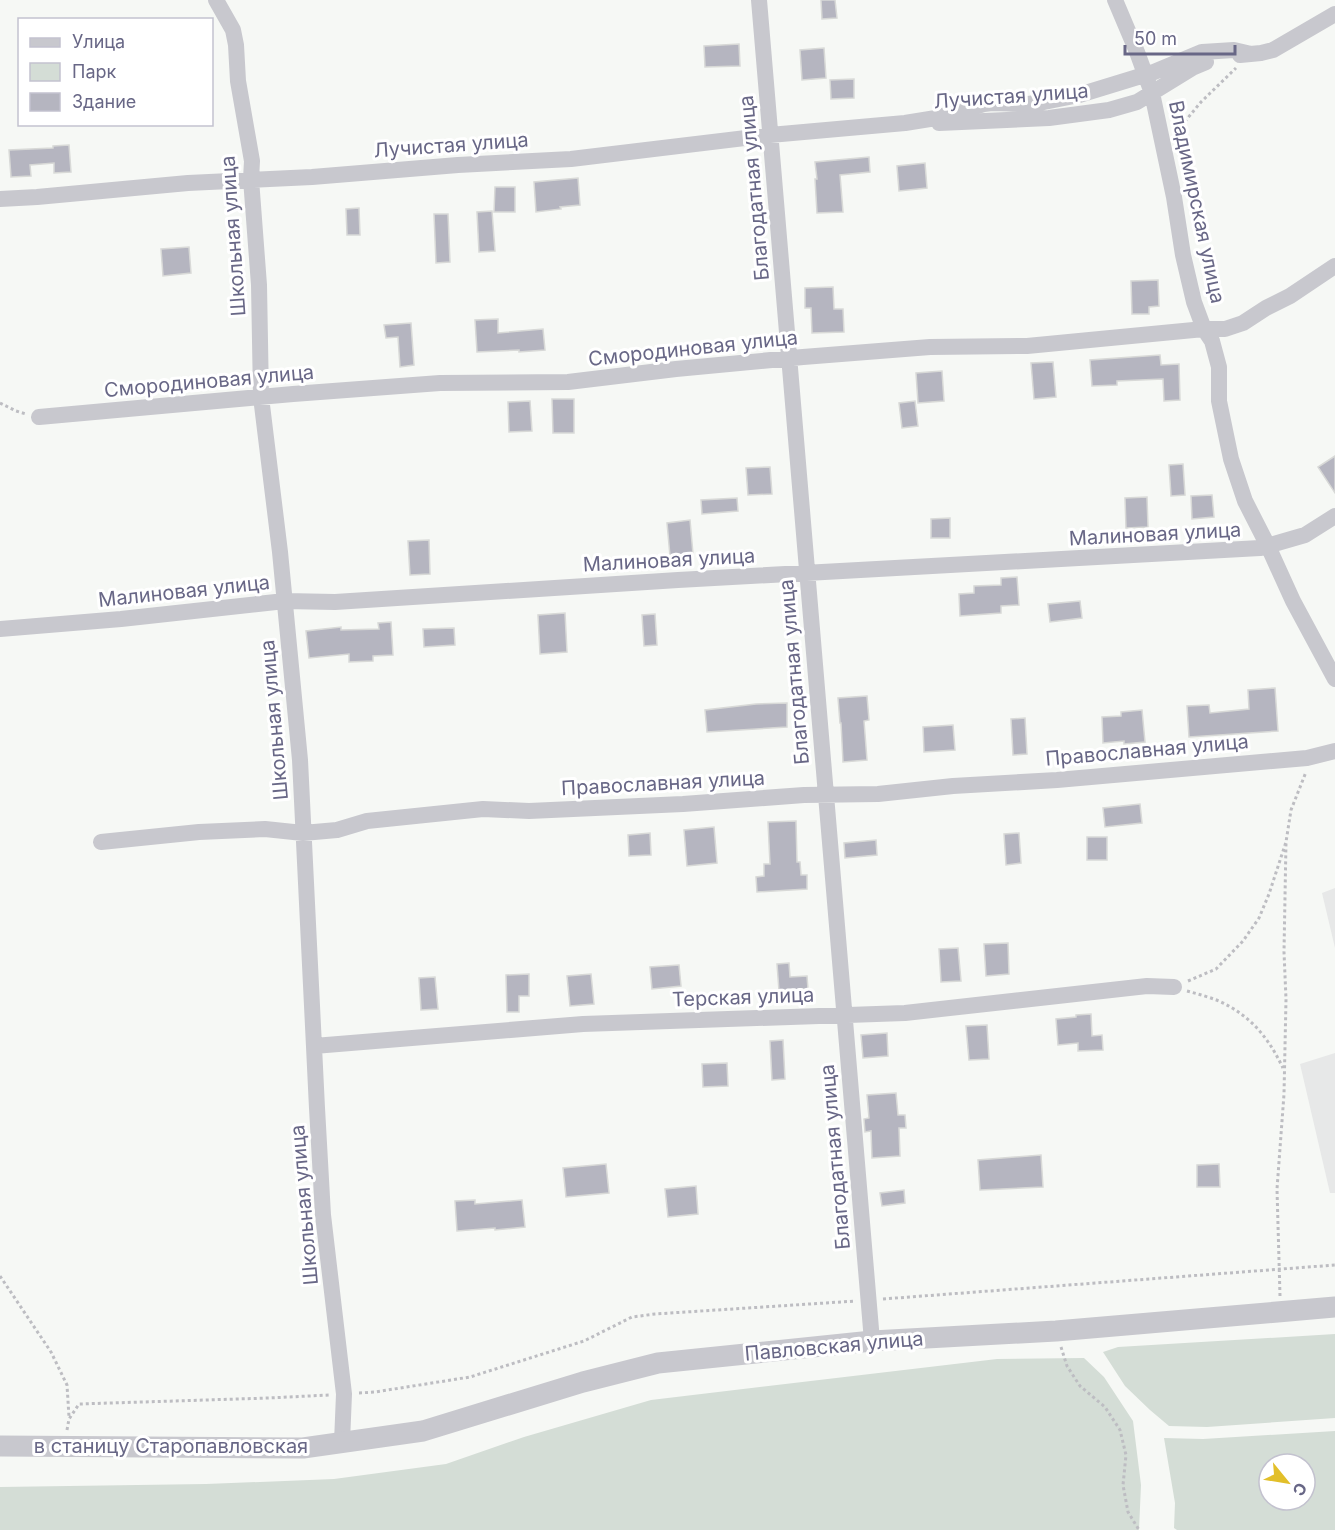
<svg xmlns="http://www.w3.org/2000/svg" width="1335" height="1530" viewBox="0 0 1335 1530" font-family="Inter,sans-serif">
  <rect width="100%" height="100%" fill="#f6f8f5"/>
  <path fill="#e7e8e8" d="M1335 888V948L1322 893Z
    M1335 1053V1193H1330L1300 1064Z"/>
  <path fill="#d4ddd6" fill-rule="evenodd" d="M1335 1334V1418L1207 1427 1169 1426 1150 1410 1125 1386 1103 1352 1118 1347Z
    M1084 1358 1104 1377 1133 1421 1141 1485 1139 1530H0V1487L206 1484 334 1479 446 1464 524 1437 651 1400 997 1359Z
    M1335 1431V1530H1177L1174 1528 1175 1503 1164 1438 1203 1439ZM1269 1464H1305V1500H1269Z"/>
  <path fill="#b5b5c0" stroke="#d8d9d7" stroke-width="1.5" d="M821 0H835L837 18 822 19Z
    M739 44 740 66 705 67 704 46Z
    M824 48 826 78 802 80 800 50Z
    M854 79V98L831 99 830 80Z
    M69 145 71 172 54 173V163L30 165 31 176 11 177 9 150 53 148V146Z
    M869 157 870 172 840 175 843 212 817 213 815 179H817L815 162Z
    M925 163 927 188 899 191 897 166Z
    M578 178 580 205 560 207 561 209 536 212 534 182Z
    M495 187H515V212H494Z
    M359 208 360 235H347L346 209Z
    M492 211 495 251 479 252 477 212Z
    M434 214H448L450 262 436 263Z
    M189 247 191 273 163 276 161 249Z
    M1158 280 1159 306 1149 307V314H1132L1131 281Z
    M833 287 834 309H843L844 332 812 333 811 308H805V288Z
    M498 319V333L543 329 545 350 519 352V350L477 352 475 320Z
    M411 323 414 365 400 367 398 337 386 338 384 325Z
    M1160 355 1161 365 1179 364 1180 400 1164 401 1163 379 1117 381V385L1092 386 1090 360Z
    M1053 362 1056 397 1034 399 1031 363Z
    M942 371 944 401 918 403 916 373Z
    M552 399H574V433H553Z
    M530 401 532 431 509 432 508 402Z
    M915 401 918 426 902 428 899 403Z
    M1335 456V493L1318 467Z
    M1183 464 1185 495 1171 496 1169 465Z
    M770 467 772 494 748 495 746 468Z
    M1212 495 1214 517 1192 519 1191 496Z
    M1147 497 1148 527 1126 528 1125 498Z
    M737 498 738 511 702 514 701 500Z
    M950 518V538H931V519Z
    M690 520 693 554 670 556 667 523Z
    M429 540 430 574 410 575 408 541Z
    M1017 577 1019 605 1001 606V613L960 616 959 594 974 593V586L1001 585V578Z
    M1080 601 1082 618 1050 622 1048 604Z
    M565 613 567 652 540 654 538 615Z
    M655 614 657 645 644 646 642 615Z
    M391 622 393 655 373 656V661L349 662V654L309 658 306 631 341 627V630L379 629 378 623Z
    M454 628 455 645 424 647 423 629Z
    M1275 688 1278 731 1189 737 1187 706 1209 705 1210 713 1249 709 1248 690Z
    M867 696 869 720 864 721 867 760 843 762 841 723H840L838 698Z
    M787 703V727L707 732 705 710 756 704Z
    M1142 710 1145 742 1124 744V741L1103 743 1102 717 1121 716V712Z
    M1025 718 1027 754 1013 755 1011 719Z
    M953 725 955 750 924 752 923 727Z
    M1140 804 1142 823 1105 827 1103 808Z
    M796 821 797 862H800L801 875H807V889L757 892 756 877 764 876V864H770L768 822Z
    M714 827 717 863 687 866 684 830Z
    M650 833 651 855 629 856 628 835Z
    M1019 833 1021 863 1006 865 1004 834Z
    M1087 837H1107V860H1087Z
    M876 840 877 855 845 858 844 843Z
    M1008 943 1009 974 986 976 984 944Z
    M958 948 961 981 941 982 939 949Z
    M789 963 790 977 807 976 808 989 779 991 777 964Z
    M679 965 681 986 652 989 650 967Z
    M529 974V996H519V1012H507L506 975Z
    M591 974 594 1004 570 1006 567 976Z
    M435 977 438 1009 421 1010 419 978Z
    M1091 1014 1092 1036 1102 1035 1103 1050 1078 1051V1043L1058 1045 1056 1019 1076 1017V1015Z
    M987 1025 989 1059 969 1060 966 1026Z
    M887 1033 888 1056 863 1058 861 1035Z
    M783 1040 785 1079 772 1080 770 1041Z
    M727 1063 728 1086 703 1087 702 1064Z
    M896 1093 898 1115H905L906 1128H899L900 1156 872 1158 871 1131 865 1132 864 1119 869 1118 867 1095Z
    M1041 1155 1043 1187 980 1190 978 1160Z
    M606 1164 609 1193 566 1197 563 1168Z
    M1219 1164 1220 1187H1197V1165Z
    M696 1186 698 1214 668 1217 665 1189Z
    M904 1190 905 1203 882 1206 880 1193Z
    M475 1200V1204L522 1200 525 1227 495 1230V1228L457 1231 455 1201Z"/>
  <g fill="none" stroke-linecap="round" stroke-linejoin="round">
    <path stroke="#bdbdc2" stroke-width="3" stroke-dasharray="3 3" stroke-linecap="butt" d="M1177 131 1201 102 1236 68
      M0 403 16 411 26 414
      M1188 981 1216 969 1243 941 1259 918 1269 894 1286 842 1291 810 1306 772
      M1187 991C1198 994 1209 997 1219 1001 1251 1016 1268 1037 1283 1068
      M0 1276 51 1352 67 1385 69 1417
      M1280 1296 1277 1189 1284 1094 1286 999 1284 952 1286 842
      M883 1299 1335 1265
      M1061 1347 1067 1366 1080 1386 1105 1407 1120 1430 1126 1455 1123 1485 1128 1512 1139 1530
      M359 1393 375 1392 470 1377 584 1341 632 1317 655 1314 856 1301
      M67 1430 69 1419 79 1404 269 1398 329 1395"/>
    <path stroke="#c8c8ce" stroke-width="16" d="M216 0 233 30 236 45 238 81 252 161 251 179 259 285 261 397 280 552 300 760 317 1108 323 1215 344 1394 342 1442
      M759 0 872 1341
      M1115 0 1137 52 1152 93 1174 197 1183 255 1194 302 1204 329 1212 341 1219 367V401L1231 459 1245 501 1268 546 1293 601 1335 679
      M1240 55 1261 53 1273 50 1335 14
      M939 123 1049 118 1109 110 1137 102 1194 67 1206 62
      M0 199 37 197 188 183 312 177 458 165 571 159 770 135 905 123 936 118 984 104 992 103 1028 104 1044 102 1079 95 1154 72 1202 52 1234 50 1251 54
      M39 417 293 394 440 383 568 382 676 369 803 357 930 347 1027 346 1204 329H1225L1243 323 1266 308 1290 296 1335 266
      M0 629 121 619 285 601 335 602 678 580 1260 548 1305 535 1335 516
      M101 842 199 832 265 829 303 833 337 830 367 821 483 809 529 811 683 804 804 795 878 794 953 786 1057 780 1307 758 1335 751
      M314 1046 583 1024 905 1013 1147 986 1174 987"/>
    <path stroke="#c8c8ce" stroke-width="21" d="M0 1446 303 1448 423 1431 583 1382 658 1363 872 1341 1056 1331 1335 1307"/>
  </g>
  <g text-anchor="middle" stroke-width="6" stroke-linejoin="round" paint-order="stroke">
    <g font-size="20" fill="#686786" stroke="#fff">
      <text transform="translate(1011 96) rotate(-4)" y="7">Лучистая улица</text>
      <text transform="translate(451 145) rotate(-4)" y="7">Лучистая улица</text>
      <text transform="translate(754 188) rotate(-95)" y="7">Благодатная улица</text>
      <text transform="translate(1197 202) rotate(78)" y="7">Владимирская улица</text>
      <text transform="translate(233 236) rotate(-94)" y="7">Школьная улица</text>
      <text transform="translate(693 348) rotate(-6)" y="7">Смородиновая улица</text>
      <text transform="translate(209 381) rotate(-5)" y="7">Смородиновая улица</text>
      <text transform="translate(1155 534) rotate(-3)" y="7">Малиновая улица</text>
      <text transform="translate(669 560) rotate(-3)" y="7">Малиновая улица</text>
      <text transform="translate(184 591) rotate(-6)" y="7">Малиновая улица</text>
      <text transform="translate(794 672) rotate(-95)" y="7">Благодатная улица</text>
      <text transform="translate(274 720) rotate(-95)" y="7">Школьная улица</text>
      <text transform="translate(1147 750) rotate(-5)" y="7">Православная улица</text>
      <text transform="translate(663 783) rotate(-3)" y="7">Православная улица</text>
      <text transform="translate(743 997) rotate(-2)" y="7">Терская улица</text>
      <text transform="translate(835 1157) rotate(-95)" y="7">Благодатная улица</text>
      <text transform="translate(304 1205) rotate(-95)" y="7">Школьная улица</text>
      <text transform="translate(834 1346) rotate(-5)" y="7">Павловская улица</text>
      <text x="171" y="1453">в станицу Старопавловская</text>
    </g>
  </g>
  <rect x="18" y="18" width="195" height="108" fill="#ffffff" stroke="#c3c2cf" stroke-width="1.5"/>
  <rect x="30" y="38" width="30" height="9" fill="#c8c8ce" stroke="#c3c2cf" stroke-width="1.5"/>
  <text x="72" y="48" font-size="18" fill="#686786">Улица</text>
  <rect x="30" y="63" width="30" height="18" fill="#d4ddd6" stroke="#c3c2cf" stroke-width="1.5"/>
  <text x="72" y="78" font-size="18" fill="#686786">Парк</text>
  <rect x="30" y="93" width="30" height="18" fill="#b5b5c0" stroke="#c3c2cf" stroke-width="1.5"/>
  <text x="72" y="108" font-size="18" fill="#686786">Здание</text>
  <g transform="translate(1287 1482) rotate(120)"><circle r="28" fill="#ffffff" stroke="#c3c2cf" stroke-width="1.5"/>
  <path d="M0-4.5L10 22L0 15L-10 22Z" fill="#e2bf2a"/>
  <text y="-9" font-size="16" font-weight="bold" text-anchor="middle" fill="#686786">С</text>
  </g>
  <path d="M1125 45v9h110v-9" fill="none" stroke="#686786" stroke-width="3"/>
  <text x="1134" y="45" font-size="18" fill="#686786" stroke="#ffffff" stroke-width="4.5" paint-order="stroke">50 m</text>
</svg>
